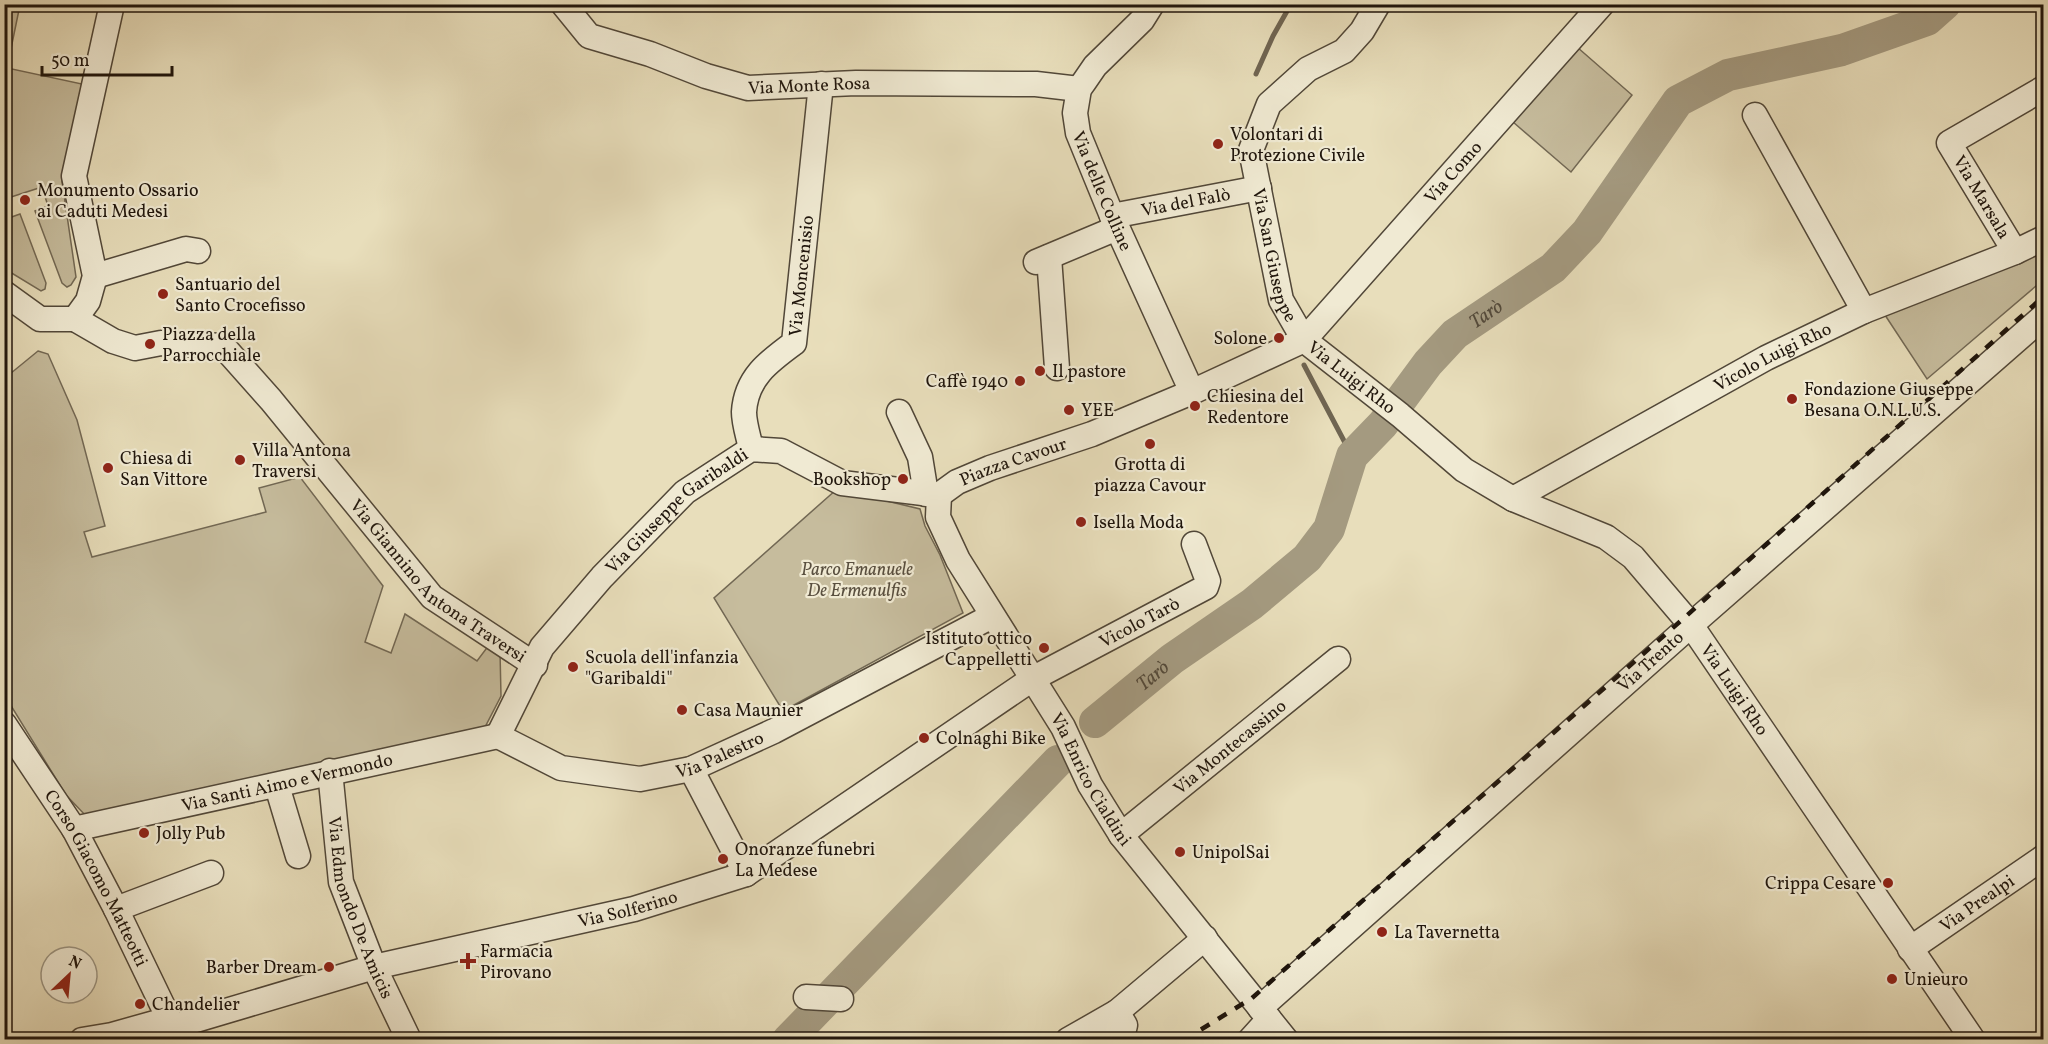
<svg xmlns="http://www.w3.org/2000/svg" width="2048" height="1044" viewBox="0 0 2048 1044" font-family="Vollkorn,serif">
  <rect width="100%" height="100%" fill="#e8debb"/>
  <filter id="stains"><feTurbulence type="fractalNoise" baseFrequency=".00333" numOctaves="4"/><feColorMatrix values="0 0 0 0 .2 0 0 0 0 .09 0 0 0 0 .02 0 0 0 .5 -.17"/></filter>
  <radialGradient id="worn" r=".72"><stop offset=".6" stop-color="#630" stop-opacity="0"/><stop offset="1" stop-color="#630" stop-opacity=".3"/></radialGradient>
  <path fill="#c6bc9d" stroke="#726854" stroke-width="1.5" d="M4 5H20L7 68 82 84 62 181 76 277 71 285 67 287 62 283 35 211 48 206 42 187 5 199Z
    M1577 47 1632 95 1571 172 1513 122Z
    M20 214 46 283 45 289 41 291 5 269V217L6 219Z
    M2043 247V280L1927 379 1883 312Z
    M38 351 48 354 77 420 105 526 84 532 92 557 266 512 259 488 300 477 383 586 365 642 391 653 405 614 477 661 489 645 500 652 501 696 484 729 86 816 66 795 5 696V378Z
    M837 489 920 509 925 526 940 555 963 613 783 711 714 598Z"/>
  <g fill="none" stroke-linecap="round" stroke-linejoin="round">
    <path stroke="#6f6552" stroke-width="5" d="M1256 74 1273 36 1291 4
      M1304 365 1352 456"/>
    <g stroke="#a49a80" stroke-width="32">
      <path id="s1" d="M1095 722 1172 659 1252 604 1307 558 1329 529 1352 456 1383 424 1428 363 1455 334 1553 268 1587 232 1678 101 1728 75 1842 50 1927 20 1945 4"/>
      <path d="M788 1040 1058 761"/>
    </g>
    <defs>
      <g id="minor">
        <path id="s2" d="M563 4 589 36 650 54 706 76 748 88 856 83 1036 84 1079 89"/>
        <path id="s3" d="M1152 4 1142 20 1095 66 1084 82 1079 89 1075 113 1078 133 1112 216 1192 392"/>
        <path id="s4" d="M1378 4 1362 31 1344 51 1308 69 1269 104 1251 150 1281 300 1304 340 1400 415 1464 470 1513 499 1606 537 1633 557 1691 625 1973 1040"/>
        <path d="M1755 115 1864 311"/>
        <path id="s5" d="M1112 216 1259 188"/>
        <path d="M2015 252 1949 143 2044 88"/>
        <path d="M1049 257 1057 368"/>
        <path d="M1036 262 1117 228"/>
        <path d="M95 276 186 249 198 251"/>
        <path d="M4 293 40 319H75"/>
        <path id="s6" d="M75 319 113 341 135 348 161 343 223 346 271 400 432 597 535 665"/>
        <path d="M75 319 88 301 95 276 74 176 112 4"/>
        <path d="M899 412 920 457 926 494"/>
        <path id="s7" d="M751 449C749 438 744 424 744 412 746 378 768 362 794 343L821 84"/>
        <path id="s8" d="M939 495 957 482 990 468 1092 434 1192 392 1304 340 1602 4"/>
        <path id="s9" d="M939 495 938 517 958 560 1063 727 1090 785 1121 835 1286 1040"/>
        <path id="s10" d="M1513 499 1766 358 1864 311 2015 252 2044 238"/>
        <path id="s11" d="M4 724 74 829 116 909 169 1019 177 1040"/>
        <path id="s12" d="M498 736 542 647 602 577 685 492 751 449 781 451 842 483 939 495"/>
        <path id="s13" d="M498 736 561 768 640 779 691 769 774 731 992 616"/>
        <path d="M691 769 746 874"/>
        <path id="s14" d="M330 771 341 882 374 967 409 1040"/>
        <path d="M277 786 298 856"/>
        <path id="s15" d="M74 829C216 799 356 766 498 736"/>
        <path id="s16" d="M1121 835 1338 659"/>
        <path d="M116 909 211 873"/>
        <path id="s17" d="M1910 949 2044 857"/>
        <path d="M806 997 841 999"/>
        <path id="s18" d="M1260 1008 1691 625 2044 316"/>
        <path id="s19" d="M172 1027 374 967 634 909 746 874 1032 679 1206 587 1208 581 1194 544"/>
        <path d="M82 1040 112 1035 169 1019"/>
        <path d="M1068 1040 1117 1012 1205 938"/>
        <path d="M1113 1040 1123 1033 1125 1025 1117 1012"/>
        <path d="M1250 1040 1269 1019"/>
      </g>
    </defs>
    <use href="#minor" stroke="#514738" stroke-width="27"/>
    <use href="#minor" stroke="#f0ead3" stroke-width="24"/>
    <path stroke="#1f150c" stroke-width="4.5" stroke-dasharray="10 10" stroke-linecap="butt" d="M1184 1040 1252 998 1684 618 2044 296"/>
  </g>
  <g fill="#8f2418" stroke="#f0ead3" stroke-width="2">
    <circle cx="1218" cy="144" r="6"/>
    <circle cx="25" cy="200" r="6"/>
    <circle cx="163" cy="294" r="6"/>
    <circle cx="1279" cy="338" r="6"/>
    <circle cx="150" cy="344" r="6"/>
    <circle cx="1040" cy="371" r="6"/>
    <circle cx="1020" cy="381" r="6"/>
    <circle cx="1792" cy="399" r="6"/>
    <circle cx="1195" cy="406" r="6"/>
    <circle cx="1069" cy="410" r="6"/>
    <circle cx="1150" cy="444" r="6"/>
    <circle cx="240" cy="460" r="6"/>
    <circle cx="108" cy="468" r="6"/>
    <circle cx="903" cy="479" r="6"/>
    <circle cx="1081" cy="522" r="6"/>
    <circle cx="1044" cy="648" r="6"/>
    <circle cx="573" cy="667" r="6"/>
    <circle cx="682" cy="710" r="6"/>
    <circle cx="924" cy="738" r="6"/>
    <circle cx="144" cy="833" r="6"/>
    <circle cx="1180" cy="852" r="6"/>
    <circle cx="723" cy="859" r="6"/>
    <circle cx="1888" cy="883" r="6"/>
    <circle cx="1382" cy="932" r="6"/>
    <path d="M465 952h6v6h6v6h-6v6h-6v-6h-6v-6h6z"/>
    <circle cx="329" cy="967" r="6"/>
    <circle cx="1892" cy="979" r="6"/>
    <circle cx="140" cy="1004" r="6"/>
  </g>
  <g text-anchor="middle" stroke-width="4.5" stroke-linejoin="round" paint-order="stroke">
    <g font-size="18" fill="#1f150c" stroke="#f0ead3">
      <text dy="6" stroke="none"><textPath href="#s2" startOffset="270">Via Monte Rosa</textPath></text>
      <text dy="6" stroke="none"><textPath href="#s8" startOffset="622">Via Como</textPath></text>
      <text dy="6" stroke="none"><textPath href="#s3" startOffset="220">Via delle Colline</textPath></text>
      <text transform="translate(1982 197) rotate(59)" y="6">Via Marsala</text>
      <text dy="6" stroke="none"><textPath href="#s5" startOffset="75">Via del Falò</textPath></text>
      <text dy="6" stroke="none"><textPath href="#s4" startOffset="308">Via San Giuseppe</textPath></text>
      <text dy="6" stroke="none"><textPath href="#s7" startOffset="194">Via Moncenisio</textPath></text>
      <text dy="6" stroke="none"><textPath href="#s10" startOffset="296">Vicolo Luigi Rho</textPath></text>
      <text dy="6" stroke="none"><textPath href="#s4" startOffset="460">Via Luigi Rho</textPath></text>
      <text dy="6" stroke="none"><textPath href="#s8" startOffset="82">Piazza Cavour</textPath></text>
      <text dy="6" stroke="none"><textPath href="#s12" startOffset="292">Via Giuseppe Garibaldi</textPath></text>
      <text dy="6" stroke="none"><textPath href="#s6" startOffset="476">Via Giannino Antona Traversi</textPath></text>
      <text dy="6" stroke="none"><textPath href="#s19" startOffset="1062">Vicolo Tarò</textPath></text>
      <text dy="6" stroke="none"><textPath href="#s18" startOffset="522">Via Trento</textPath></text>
      <text dy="6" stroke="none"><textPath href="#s4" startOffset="964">Via Luigi Rho</textPath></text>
      <text dy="6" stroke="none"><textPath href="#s16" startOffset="140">Via Montecassino</textPath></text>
      <text dy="6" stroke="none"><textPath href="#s13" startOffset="234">Via Palestro</textPath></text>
      <text dy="6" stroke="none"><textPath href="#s9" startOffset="326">Via Enrico Cialdini</textPath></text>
      <text dy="6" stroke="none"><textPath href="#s15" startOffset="218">Via Santi Aimo e Vermondo</textPath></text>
      <text dy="6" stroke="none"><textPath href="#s11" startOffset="180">Corso Giacomo Matteotti</textPath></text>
      <text dy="6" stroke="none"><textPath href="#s17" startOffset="81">Via Prealpi</textPath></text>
      <text dy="6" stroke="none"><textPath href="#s14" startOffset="141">Via Edmondo De Amicis</textPath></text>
      <text dy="6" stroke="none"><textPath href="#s19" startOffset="471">Via Solferino</textPath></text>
    </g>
    <g font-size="18" fill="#1f150c" stroke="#f0ead3" text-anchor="start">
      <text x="1230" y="140">Volontari di<tspan x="1230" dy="21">Protezione Civile</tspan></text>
      <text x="37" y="196">Monumento Ossario<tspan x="37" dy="21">ai Caduti Medesi</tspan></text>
      <text x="175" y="290">Santuario del<tspan x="175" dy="21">Santo Crocefisso</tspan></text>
      <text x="162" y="340">Piazza della<tspan x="162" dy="21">Parrocchiale</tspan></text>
      <text x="1267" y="344" text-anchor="end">Solone</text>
      <text x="1052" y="377">Il pastore</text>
      <text x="1008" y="387" text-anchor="end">Caffè 1940</text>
      <text x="1804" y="395">Fondazione Giuseppe<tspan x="1804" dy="21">Besana O.N.L.U.S.</tspan></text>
      <text x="1207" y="402">Chiesina del<tspan x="1207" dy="21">Redentore</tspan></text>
      <text x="1081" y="416">YEE</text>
      <text x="252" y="456">Villa Antona<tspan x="252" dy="21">Traversi</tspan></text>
      <text x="120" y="464">Chiesa di<tspan x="120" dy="21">San Vittore</tspan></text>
      <text x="1150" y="470" text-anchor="middle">Grotta di<tspan x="1150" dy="21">piazza Cavour</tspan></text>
      <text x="891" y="485" text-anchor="end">Bookshop</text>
      <text x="1093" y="528">Isella Moda</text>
      <text x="1032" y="644" text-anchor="end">Istituto ottico<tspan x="1032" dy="21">Cappelletti</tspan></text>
      <text x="585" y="663">Scuola dell'infanzia<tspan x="585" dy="21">"Garibaldi"</tspan></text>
      <text x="694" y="716">Casa Maunier</text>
      <text x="936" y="744">Colnaghi Bike</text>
      <text x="156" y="839">Jolly Pub</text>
      <text x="735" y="855">Onoranze funebri<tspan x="735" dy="21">La Medese</tspan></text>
      <text x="1192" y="858">UnipolSai</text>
      <text x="1876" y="889" text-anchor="end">Crippa Cesare</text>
      <text x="1394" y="938">La Tavernetta</text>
      <text x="480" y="957">Farmacia<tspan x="480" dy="21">Pirovano</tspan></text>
      <text x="317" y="973" text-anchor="end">Barber Dream</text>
      <text x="1904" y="985">Unieuro</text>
      <text x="152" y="1010">Chandelier</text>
    </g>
    <g font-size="18" font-style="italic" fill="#594f3f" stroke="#f0ead3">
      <text x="857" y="575">Parco Emanuele<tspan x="857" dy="21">De Ermenulfis</tspan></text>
    </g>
    <g font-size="20" font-style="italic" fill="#544a3a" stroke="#f0ead3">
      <text dy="7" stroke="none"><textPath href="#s1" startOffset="578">Tarò</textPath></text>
      <text dy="7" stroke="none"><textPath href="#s1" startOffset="74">Tarò</textPath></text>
    </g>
  </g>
  <rect width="2048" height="1044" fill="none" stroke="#e8debb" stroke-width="24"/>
  <rect x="6" y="6" width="2036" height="1032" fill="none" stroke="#1f150c" stroke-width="3"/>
  <rect x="12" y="12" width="2024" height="1020" fill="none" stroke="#1f150c" stroke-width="1.5"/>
  <g transform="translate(69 975) rotate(26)"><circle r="28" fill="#f0ead3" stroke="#9c9583" stroke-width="1.5"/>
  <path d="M0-4.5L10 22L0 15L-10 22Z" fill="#8f2418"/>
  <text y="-9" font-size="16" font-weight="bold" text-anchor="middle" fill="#1f150c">N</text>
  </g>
  <path d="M42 66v9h130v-9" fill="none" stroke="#1f150c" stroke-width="3"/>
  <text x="51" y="66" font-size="18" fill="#1f150c" stroke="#f0ead3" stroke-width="4.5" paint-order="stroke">50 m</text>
  <rect width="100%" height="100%" filter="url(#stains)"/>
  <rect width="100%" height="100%" fill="url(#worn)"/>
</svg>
